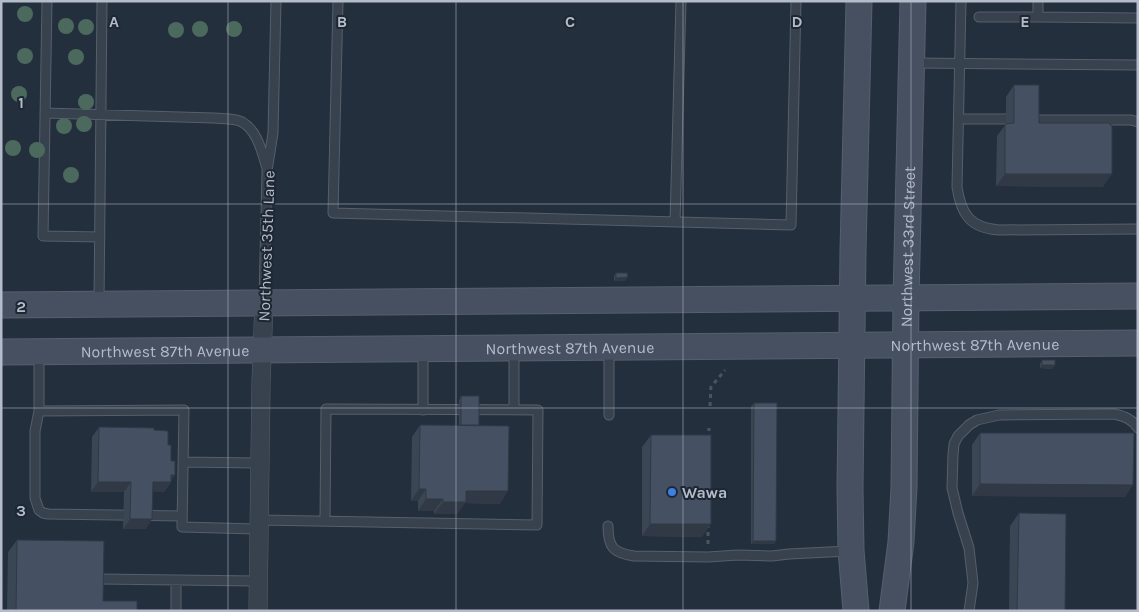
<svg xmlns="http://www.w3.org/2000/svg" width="1139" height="612" viewBox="0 0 1139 612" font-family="Karla,sans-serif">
  <rect width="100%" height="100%" fill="#242f3e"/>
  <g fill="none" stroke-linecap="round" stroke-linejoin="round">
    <defs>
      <path id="lane" d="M47 1 43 236 100 237
        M338 1 333 213 791 225 796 1
        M961 1 957 187C961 214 970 228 999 230L1138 229
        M1038 1V17L1138 18
        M979 17H1038
        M913 63 1138 65
        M45 113 214 118C223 119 234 118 242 122 258 131 262 153 267 168
        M959 119H1006
        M1031 120H1131L1138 122
        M675 222 681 1
        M264 301 267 171 273 133 276 1
        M99 303 102 1
        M609 347V415
        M39 352V411L35 431V498L39 510 43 513 48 514 182 516
        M423 410V350
        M514 410V350
        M39 411 184 410 182 527 260 529
        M183 462 260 463
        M259 520C352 522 444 523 537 525L538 410 326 409 325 521
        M608 526C608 547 613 553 634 556L708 557 738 555 772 556 789 554 849 551
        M99 579 259 581
        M176 611V581
        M969 611 973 583 969 548 958 513 952 488 953 455 954 444 958 436 969 425 977 420 999 415 1114 414C1124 416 1132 419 1138 428"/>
      <path id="street" d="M258 611 261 383 264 303"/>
      <g id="secondary">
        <path d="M1 305 1138 296"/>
        <path id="s1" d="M1 352 1138 343"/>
        <path d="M856 611 851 550 850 488 853 251 859 1"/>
        <path id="s2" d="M892 611 901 542 904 487 906 298 913 1"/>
      </g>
    </defs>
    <use href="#lane" stroke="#565f6c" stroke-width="11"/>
    <use href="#street" stroke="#565f6c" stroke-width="19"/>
    <use href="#secondary" stroke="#565f6c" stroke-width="27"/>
    <path stroke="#44595c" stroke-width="3" stroke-dasharray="4 4" stroke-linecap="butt" d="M710 406 711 387 725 370
      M709 439V428
      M708 544V525"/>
    <use href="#lane" stroke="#38414e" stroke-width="9"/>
    <use href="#street" stroke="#38414e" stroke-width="18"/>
    <use href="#secondary" stroke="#465061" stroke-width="25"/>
  </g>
  <g fill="#4b6a5d">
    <circle cx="25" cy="14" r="8"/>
    <circle cx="66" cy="26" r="8"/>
    <circle cx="86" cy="27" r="8"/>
    <circle cx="200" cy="29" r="8"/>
    <circle cx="234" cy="29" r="8"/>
    <circle cx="176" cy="30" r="8"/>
    <circle cx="25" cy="56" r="8"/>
    <circle cx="76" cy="57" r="8"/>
    <circle cx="19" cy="94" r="8"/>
    <circle cx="86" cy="102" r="8"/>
    <circle cx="84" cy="124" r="8"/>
    <circle cx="64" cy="126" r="8"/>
    <circle cx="13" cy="148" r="8"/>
    <circle cx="37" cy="150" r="8"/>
    <circle cx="71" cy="175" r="8"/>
  </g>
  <path fill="#3b4654" d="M1014 85 1039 123 1103 187 996 186 997 136 1006 124V97Z
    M616 273 625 281H614V276Z
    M1042 360 1055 365 1052 369 1040 368V364Z
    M461 396 479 425 500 504 465 503 457 514H434V511H418V501H411L412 437 420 425H459V400Z
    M754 403 776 541 774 544H751V406Z
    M99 427 154 430 168 445 171 482 164 492 153 491 146 529H123L124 492H91L92 437Z
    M980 433 1125 497 972 496V445Z
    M651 435 702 537 642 536V447Z
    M1019 513 1065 611H1009L1010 526Z
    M17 540 103 601 137 611H7L8 552Z"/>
  <path fill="#303945" d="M1005 174H1112L1103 187 996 186Z
    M628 277 625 281H614L616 278Z
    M1042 365H1055L1052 369 1040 368Z
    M171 475H175L164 492 146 491 153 482Z
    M98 482H131L124 492H91Z
    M980 484 1133 485 1125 497 972 496Z
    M419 489H426L418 501H411Z
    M466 491H508L500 504 465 503 457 514H434L443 502Z
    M426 499H443L434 511H418Z
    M130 519H152L146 529H123Z
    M650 524H711L702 537 642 536Z
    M753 541H776L774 544H751Z"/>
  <path fill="#455162" stroke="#303945" d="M1014 85H1039V123H1110V125H1112V174H1005V124L1014 123Z
    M616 273H627L628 277 616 278Z
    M1042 360H1055V365H1042Z
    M461 396H479V425H461Z
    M754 403H777L776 541H753Z
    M420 425 509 426 508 491H466V502H443V499H426V489H419Z
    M99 427 154 428V430L168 431V445H171V461H175V475H171V482H153L152 519H130L131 482H98Z
    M980 433H1134L1133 485 980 484Z
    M651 435H711V524H650Z
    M1019 513 1066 514 1065 611H1017Z
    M17 540 104 541 103 601H137V611H16Z"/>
  <path fill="none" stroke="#b4bcc9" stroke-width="1" stroke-opacity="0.55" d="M228 1V611M456 1V611M683 1V611M911 1V611M1 204H1138M1 408H1138"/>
  <circle fill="#3f7fe0" stroke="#1d2633" stroke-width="2" cx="672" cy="492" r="5"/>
  <g text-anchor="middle" stroke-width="4" stroke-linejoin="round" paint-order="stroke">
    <g font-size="16" fill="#b4bcc9" stroke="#1d2633">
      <text transform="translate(266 246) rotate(-88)" y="6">Northwest 35th Lane</text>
      <text dy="6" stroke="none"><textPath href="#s2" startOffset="365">Northwest 33rd Street</textPath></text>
      <text dy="6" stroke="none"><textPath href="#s1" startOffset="974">Northwest 87th Avenue</textPath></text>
      <text dy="6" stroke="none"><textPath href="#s1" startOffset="569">Northwest 87th Avenue</textPath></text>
      <text dy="6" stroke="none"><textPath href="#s1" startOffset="164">Northwest 87th Avenue</textPath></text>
    </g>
    <g font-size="16" font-weight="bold" fill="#b4bcc9" stroke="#1d2633" text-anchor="start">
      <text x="682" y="498">Wawa</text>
    </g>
  </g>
  <g font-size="16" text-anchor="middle" font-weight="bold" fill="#b4bcc9" stroke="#1d2633" stroke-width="4" stroke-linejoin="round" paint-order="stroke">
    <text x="114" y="27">A</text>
    <text x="342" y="27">B</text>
    <text x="570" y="27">C</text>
    <text x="797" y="27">D</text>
    <text x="1025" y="27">E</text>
    <text x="21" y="108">1</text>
    <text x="21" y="312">2</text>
    <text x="21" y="516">3</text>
  </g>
  <rect width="1139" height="612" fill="none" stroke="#b4bcc9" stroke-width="5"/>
</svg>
